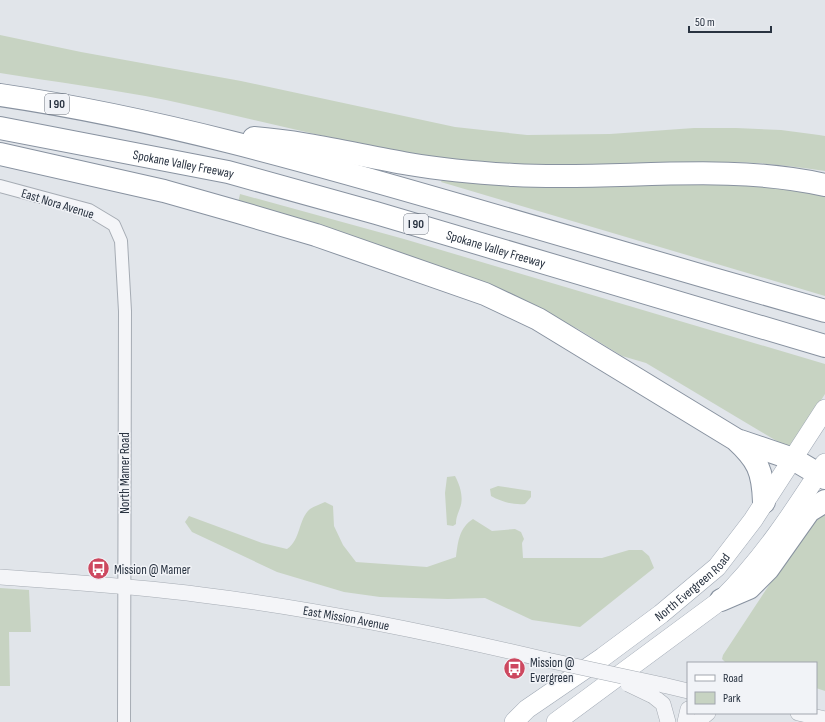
<svg xmlns="http://www.w3.org/2000/svg" width="825" height="722" viewBox="0 0 825 722" font-family="'Sofia Sans Condensed',sans-serif">
  <rect width="100%" height="100%" fill="#e1e5ea"/>
  <path fill="#c7d3c2" d="M0 35 81 52 241 81 455 127 527 135 610 134 694 128H736L781 130 819 135 825 136V171C792 166 759 162 725 162 647 162 568 171 490 164 380 153 273 123 166 100 111 89 55 82 0 73Z
    M443 178 727 181 825 191V296L441 182Z
    M240 194 404 239 825 364V394L790 449 646 363 622 356 578 329 529 304 238 203Z
    M455 476C460 485 464 498 460 508 458 514 456 517 456 524L453 526 447 525 445 493 447 477Z
    M498 486 531 491V497L525 504C513 505 502 502 491 496L490 489Z
    M325 502 333 506 334 526 343 545 356 562 427 567 456 557C458 542 459 528 473 519L492 531 515 529 521 532 524 539 522 543 523 558H602L629 550H642L649 556 654 568 580 627 532 620 485 598 448 599 380 597 344 592 277 572 192 532 185 522 189 516 262 543 287 549C301 540 298 519 310 509 314 506 321 504 325 502Z
    M825 510V691L816 688V663H726L722 659 723 655 812 520Z
    M0 588 29 590 31 632H9L10 686H0Z"/>
  <g fill="none" stroke-linecap="round" stroke-linejoin="round">
    <defs>
      <path id="minor" d="M0 186 89 210 114 225 121 241 125 311 124 722"/>
      <g id="tertiary">
        <path id="s1" d="M0 577C67 582 135 586 202 595 318 609 433 633 547 660"/>
        <path d="M663 685 688 691"/>
        <path d="M653 696 663 704 668 722"/>
        <path d="M798 713 825 719"/>
        <path d="M685 722 688 709"/>
        <path d="M697 722 708 713"/>
      </g>
      <g id="primary">
        <path id="s2" d="M514 722 527 709 603 657 661 614 717 567 753 520 825 409"/>
        <path d="M556 722 721 600C762 560 794 511 825 463"/>
      </g>
      <g id="motorway">
        <path d="M0 95C157 118 310 162 462 206 583 242 704 276 825 311"/>
        <path id="s3" d="M0 128 228 172 376 213 825 346"/>
        <path d="M254 138C306 142 357 155 409 164 444 170 479 173 514 175 618 181 722 162 825 185"/>
        <path d="M0 154 164 191 238 212 316 235 485 294 538 319 735 439C758 460 763 471 764 502"/>
        <path d="M740 441 793 459 825 478"/>
        <path d="M721 600 749 588 768 569 809 511 825 501"/>
      </g>
    </defs>
    <use href="#minor" stroke="#a6acb4" stroke-width="14"/>
    <use href="#tertiary" stroke="#a6acb4" stroke-width="16"/>
    <use href="#primary" stroke="#a0a9b5" stroke-width="20"/>
    <use href="#motorway" stroke="#8892a0" stroke-width="24"/>
    <use href="#minor" stroke="#f4f5f8" stroke-width="12"/>
    <use href="#tertiary" stroke="#f4f5f8" stroke-width="15"/>
    <use href="#primary" stroke="#fff" stroke-width="19"/>
    <use href="#motorway" stroke="#fff" stroke-width="22"/>
    <defs>
      <path id="tertiary-bridge" d="M547 660 663 685
        M628 684 653 696"/>
    </defs>
    <use href="#tertiary-bridge" stroke="#a6acb4" stroke-width="16" stroke-linecap="butt"/>
    <use href="#tertiary-bridge" stroke="#f4f5f8" stroke-width="15"/>
  </g>
  <defs>
    <symbol id="bus-disc" viewBox="-11 -11 22 22"><circle r="9.5" fill="#cd485f" stroke="#f1f3f7"/><path d="M-5-6H5V4H4V6H2V4H-2V6H-4V4H-5ZM-3.5-4V0h7V-4ZM-3.5 1.2v1.5H-2V1.2ZM2 1.2v1.5H3.5V1.2Z" fill="#fff"/></symbol>
  </defs>
  <g fill-rule="evenodd">
    <use href="#bus-disc" x="86" y="556" width="25" height="25"/>
    <use href="#bus-disc" x="502" y="656" width="25" height="25"/>
  </g>
  <g text-anchor="middle" stroke-width="3" stroke-linejoin="round" paint-order="stroke">
    <g fill="#f1f3f7" stroke="#656d78" stroke-width="1">
      <rect x="45" y="94" width="24" height="20" rx="3"/>
      <rect x="404" y="214" width="24" height="20" rx="3"/>
    </g>
    <g font-size="12" font-weight="bold" fill="#293341">
      <text x="57" y="108">I 90</text>
      <text x="416" y="228">I 90</text>
    </g>
    <g font-size="13" fill="#293341" stroke="#f1f3f7">
      <text dy="5" stroke="none"><textPath href="#s3" startOffset="187">Spokane Valley Freeway</textPath></text>
      <text transform="translate(58 203) rotate(17)" y="5">East Nora Avenue</text>
      <text dy="5" stroke="none"><textPath href="#s3" startOffset="511">Spokane Valley Freeway</textPath></text>
      <text transform="translate(124 473) rotate(-90)" y="5">North Mamer Road</text>
      <text dy="5" stroke="none"><textPath href="#s2" startOffset="224">North Evergreen Road</textPath></text>
      <text dy="5" stroke="none"><textPath href="#s1" startOffset="349">East Mission Avenue</textPath></text>
    </g>
    <g font-size="13" fill="#293341" stroke="#f1f3f7" text-anchor="start">
      <text x="114" y="574">Mission @ Mamer</text>
      <text x="530" y="667">Mission @<tspan x="530" dy="15">Evergreen</tspan></text>
    </g>
  </g>
  <rect x="687" y="662" width="130" height="52" fill="#f1f3f7" stroke="#a1a6ae"/>
  <rect x="695" y="675" width="20" height="6" fill="#ffffff" stroke="#a1a6ae"/>
  <text x="723" y="682" font-size="12" fill="#293341">Road</text>
  <rect x="695" y="692" width="20" height="12" fill="#c7d3c2" stroke="#a1a6ae"/>
  <text x="723" y="702" font-size="12" fill="#293341">Park</text>
  <path d="M689 26v6h82v-6" fill="none" stroke="#293341" stroke-width="2"/>
  <text x="695" y="26" font-size="12" fill="#293341" stroke="#f1f3f7" stroke-width="3" paint-order="stroke">50 m</text>
</svg>
